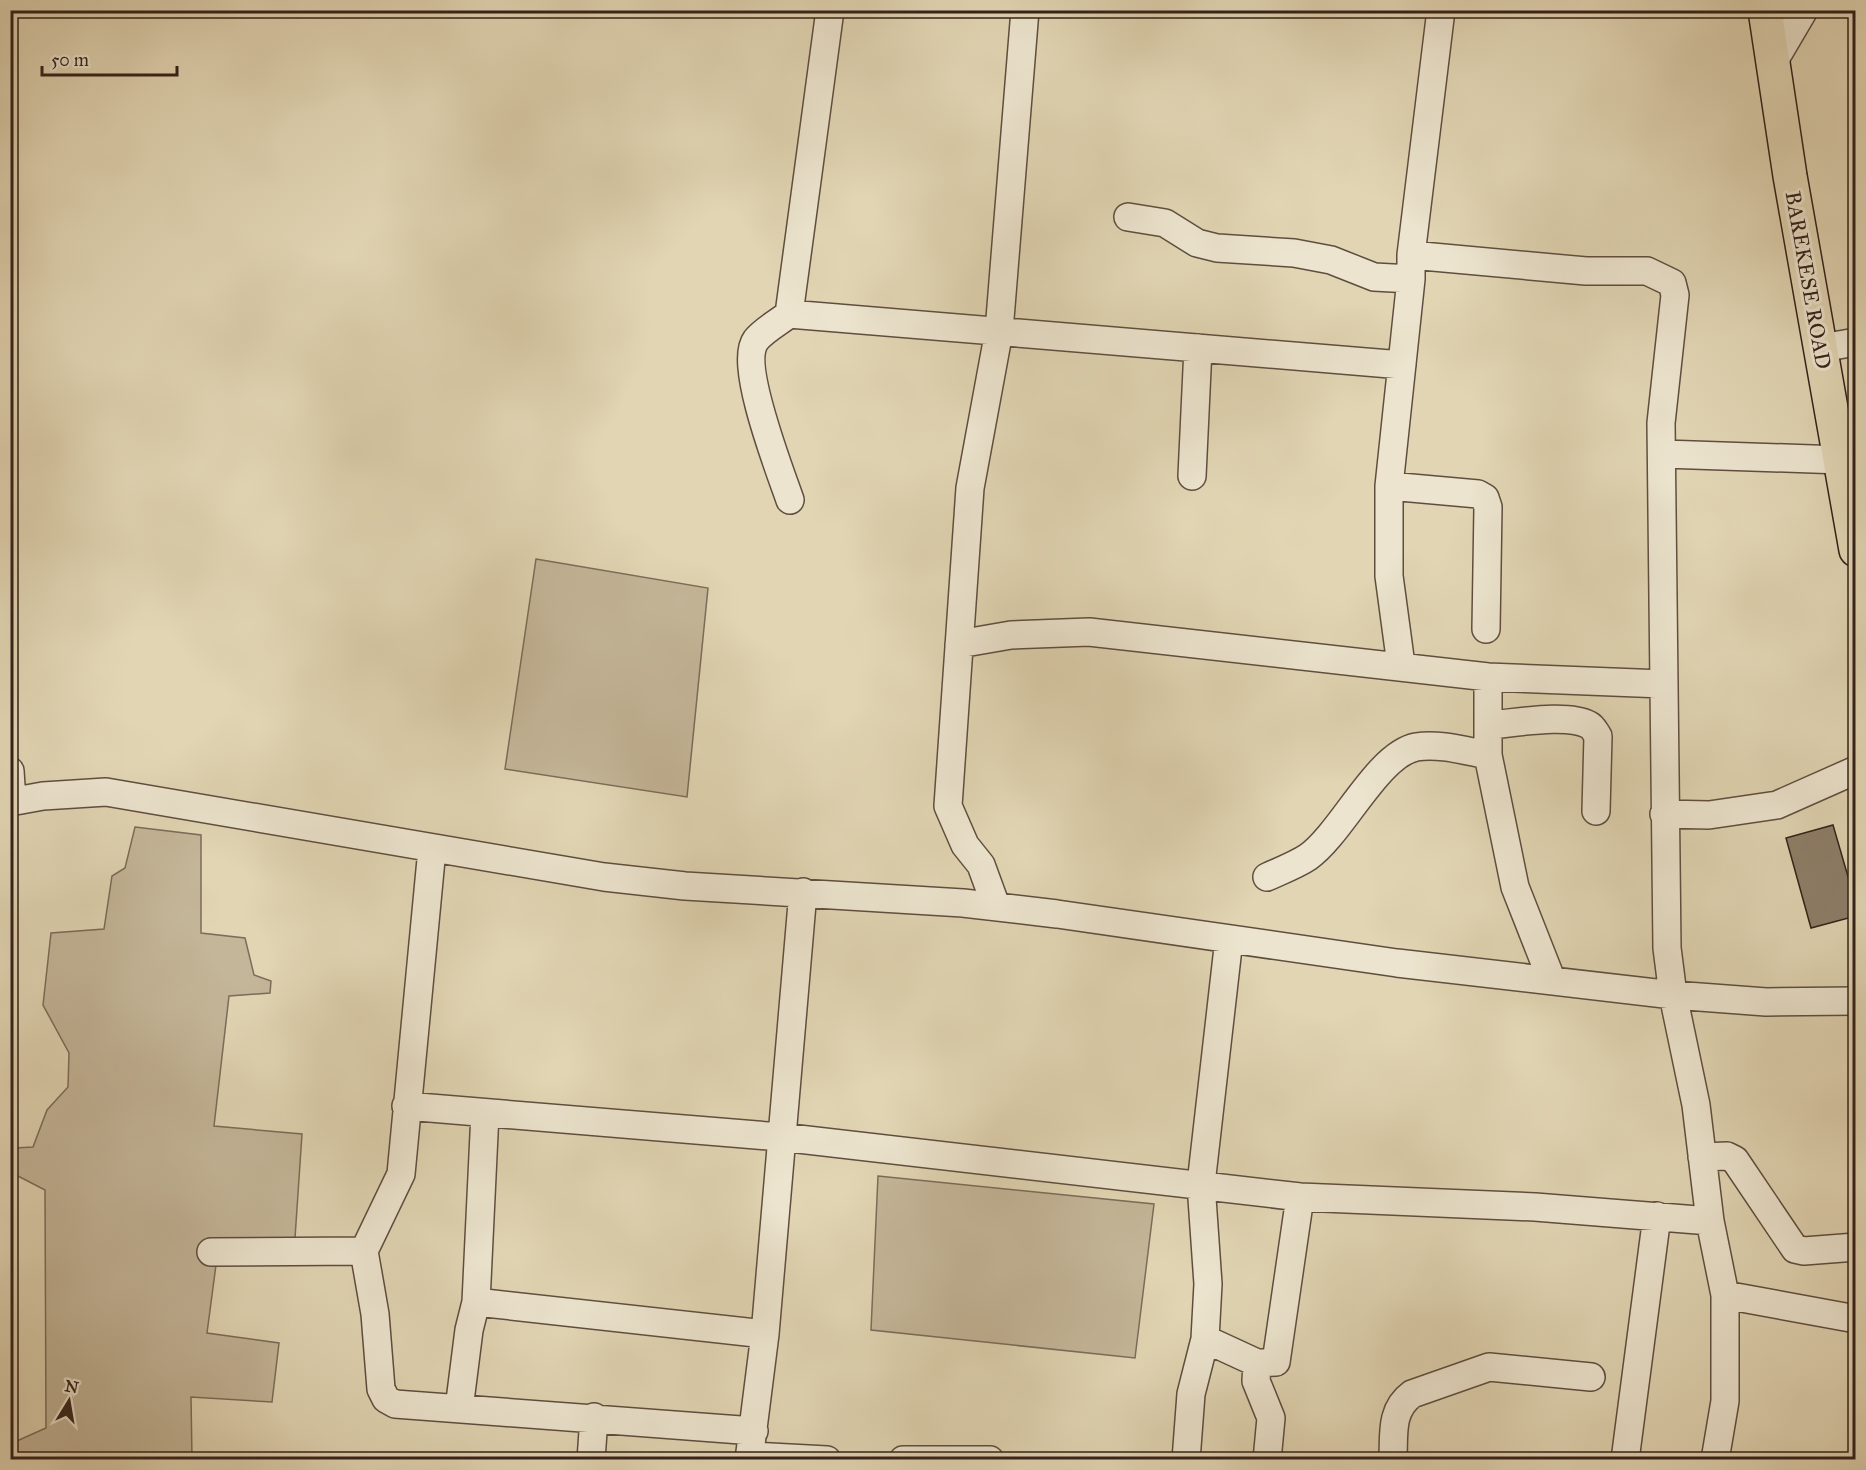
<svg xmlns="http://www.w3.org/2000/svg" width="1866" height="1470" viewBox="0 0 1866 1470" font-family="'IM FELL Great Primer',serif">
  <rect width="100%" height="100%" fill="#e1d5b3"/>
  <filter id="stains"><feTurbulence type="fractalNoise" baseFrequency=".00333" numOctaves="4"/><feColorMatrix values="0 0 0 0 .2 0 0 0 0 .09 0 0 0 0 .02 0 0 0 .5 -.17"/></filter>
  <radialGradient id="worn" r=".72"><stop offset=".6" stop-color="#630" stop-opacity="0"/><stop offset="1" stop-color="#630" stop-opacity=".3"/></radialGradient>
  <path fill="#c4b699" stroke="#7c6c5a" stroke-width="1.5" d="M536 559 708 588 687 797 505 769Z
    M135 827 201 835V933L245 938 254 975 271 981 270 993 229 996 214 1126 302 1134 295 1238 219 1242 207 1333 279 1343 272 1402 191 1397 192 1459H11L10 1444 46 1428 45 1190 14 1174 15 1148 33 1147 47 1110 68 1087 69 1053 43 1005 51 933 104 929 112 876 125 868Z
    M878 1176 1154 1204 1135 1358 871 1330Z"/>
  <path fill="#8e7f6a" stroke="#34211a" stroke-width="1.5" d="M1833 825 1856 904V916L1811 928 1786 838Z"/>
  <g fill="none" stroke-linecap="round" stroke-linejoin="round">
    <defs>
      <path id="minor" d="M1774 61 1804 10
        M1128 217 1165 223 1197 243 1217 248 1294 253 1331 260 1374 277 1411 279
        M1411 255 1586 271H1647L1672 283 1675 295 1661 423 1667 948 1673 995 1696 1105 1710 1221 1725 1295V1401L1715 1460
        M789 314 830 10
        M1821 348 1856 342
        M1664 454 1841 460
        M1192 476 1198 348
        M1389 486 1478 494 1485 498 1488 507 1486 629
        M790 500C780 471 738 364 756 340 764 330 779 322 789 314L1402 365
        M959 644 1011 635 1089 632 1488 677 1663 684
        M1401 665 1389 576V486L1411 279V255L1441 10
        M1488 677V755L1515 887 1552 981
        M1490 725C1515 723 1568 713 1589 725 1593 727 1595 732 1598 736L1596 811
        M10 771 12 801
        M10 802 43 796 106 792 604 877 685 886 963 903 1057 914 1397 963 1673 995 1766 1002 1856 1001
        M1664 814 1709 815 1777 805 1856 770
        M1267 877C1280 871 1296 865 1308 857 1342 833 1377 755 1416 747 1439 743 1466 751 1488 755
        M996 906 981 865 965 845 948 806 970 488 999 331 1025 10
        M406 1106 781 1137 1300 1197 1535 1207 1710 1221
        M1702 1157 1727 1156 1735 1160 1795 1249 1804 1251 1856 1247
        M364 1251 401 1174 432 849
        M211 1252 364 1251 375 1314 381 1389 386 1399 395 1404 754 1431
        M1725 1295 1856 1319
        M476 1302 765 1334
        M1205 1339 1257 1363 1276 1362 1300 1197
        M1257 1363 1256 1381 1271 1418 1267 1460
        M459 1409 469 1330 476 1302 485 1113
        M750 1456 827 1460
        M591 1460 594 1417
        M749 1460 765 1334 803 892
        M903 1460H990
        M1186 1460 1191 1394 1205 1339 1208 1284 1201 1184 1229 939
        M1393 1460C1394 1435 1390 1410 1412 1394L1489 1367 1591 1377
        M1625 1460 1657 1216"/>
      <path id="major" d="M1765 10 1790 176 1856 550"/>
    </defs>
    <use href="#minor" stroke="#5f4e40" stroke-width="30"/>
    <use href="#major" stroke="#34211a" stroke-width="36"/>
    <use href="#minor" stroke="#ece4ce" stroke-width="27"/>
    <use href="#major" stroke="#e1d5b3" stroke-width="33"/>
  </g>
  <g text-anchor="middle" stroke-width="6" stroke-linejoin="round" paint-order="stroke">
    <g font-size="21" fill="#34211a" stroke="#ece4ce">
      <text transform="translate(1808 280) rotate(80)" y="7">BAREKESE ROAD</text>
    </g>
  </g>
  <rect width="1866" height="1470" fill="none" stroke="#e1d5b3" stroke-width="36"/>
  <rect x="12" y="12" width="1842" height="1446" fill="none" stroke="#34211a" stroke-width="3"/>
  <rect x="18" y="18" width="1830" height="1434" fill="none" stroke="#34211a" stroke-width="1.5"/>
  <g transform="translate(69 1401) rotate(11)" stroke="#ece4ce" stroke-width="4.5" paint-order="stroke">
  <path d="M0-4.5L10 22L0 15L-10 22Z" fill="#34211a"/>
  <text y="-9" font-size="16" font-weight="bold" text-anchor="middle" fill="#34211a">N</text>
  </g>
  <path d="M42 66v9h135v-9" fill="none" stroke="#34211a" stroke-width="3"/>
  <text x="51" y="66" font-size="18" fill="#34211a" stroke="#ece4ce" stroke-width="4.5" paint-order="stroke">50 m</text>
  <rect width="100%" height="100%" filter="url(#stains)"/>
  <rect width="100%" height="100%" fill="url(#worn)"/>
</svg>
